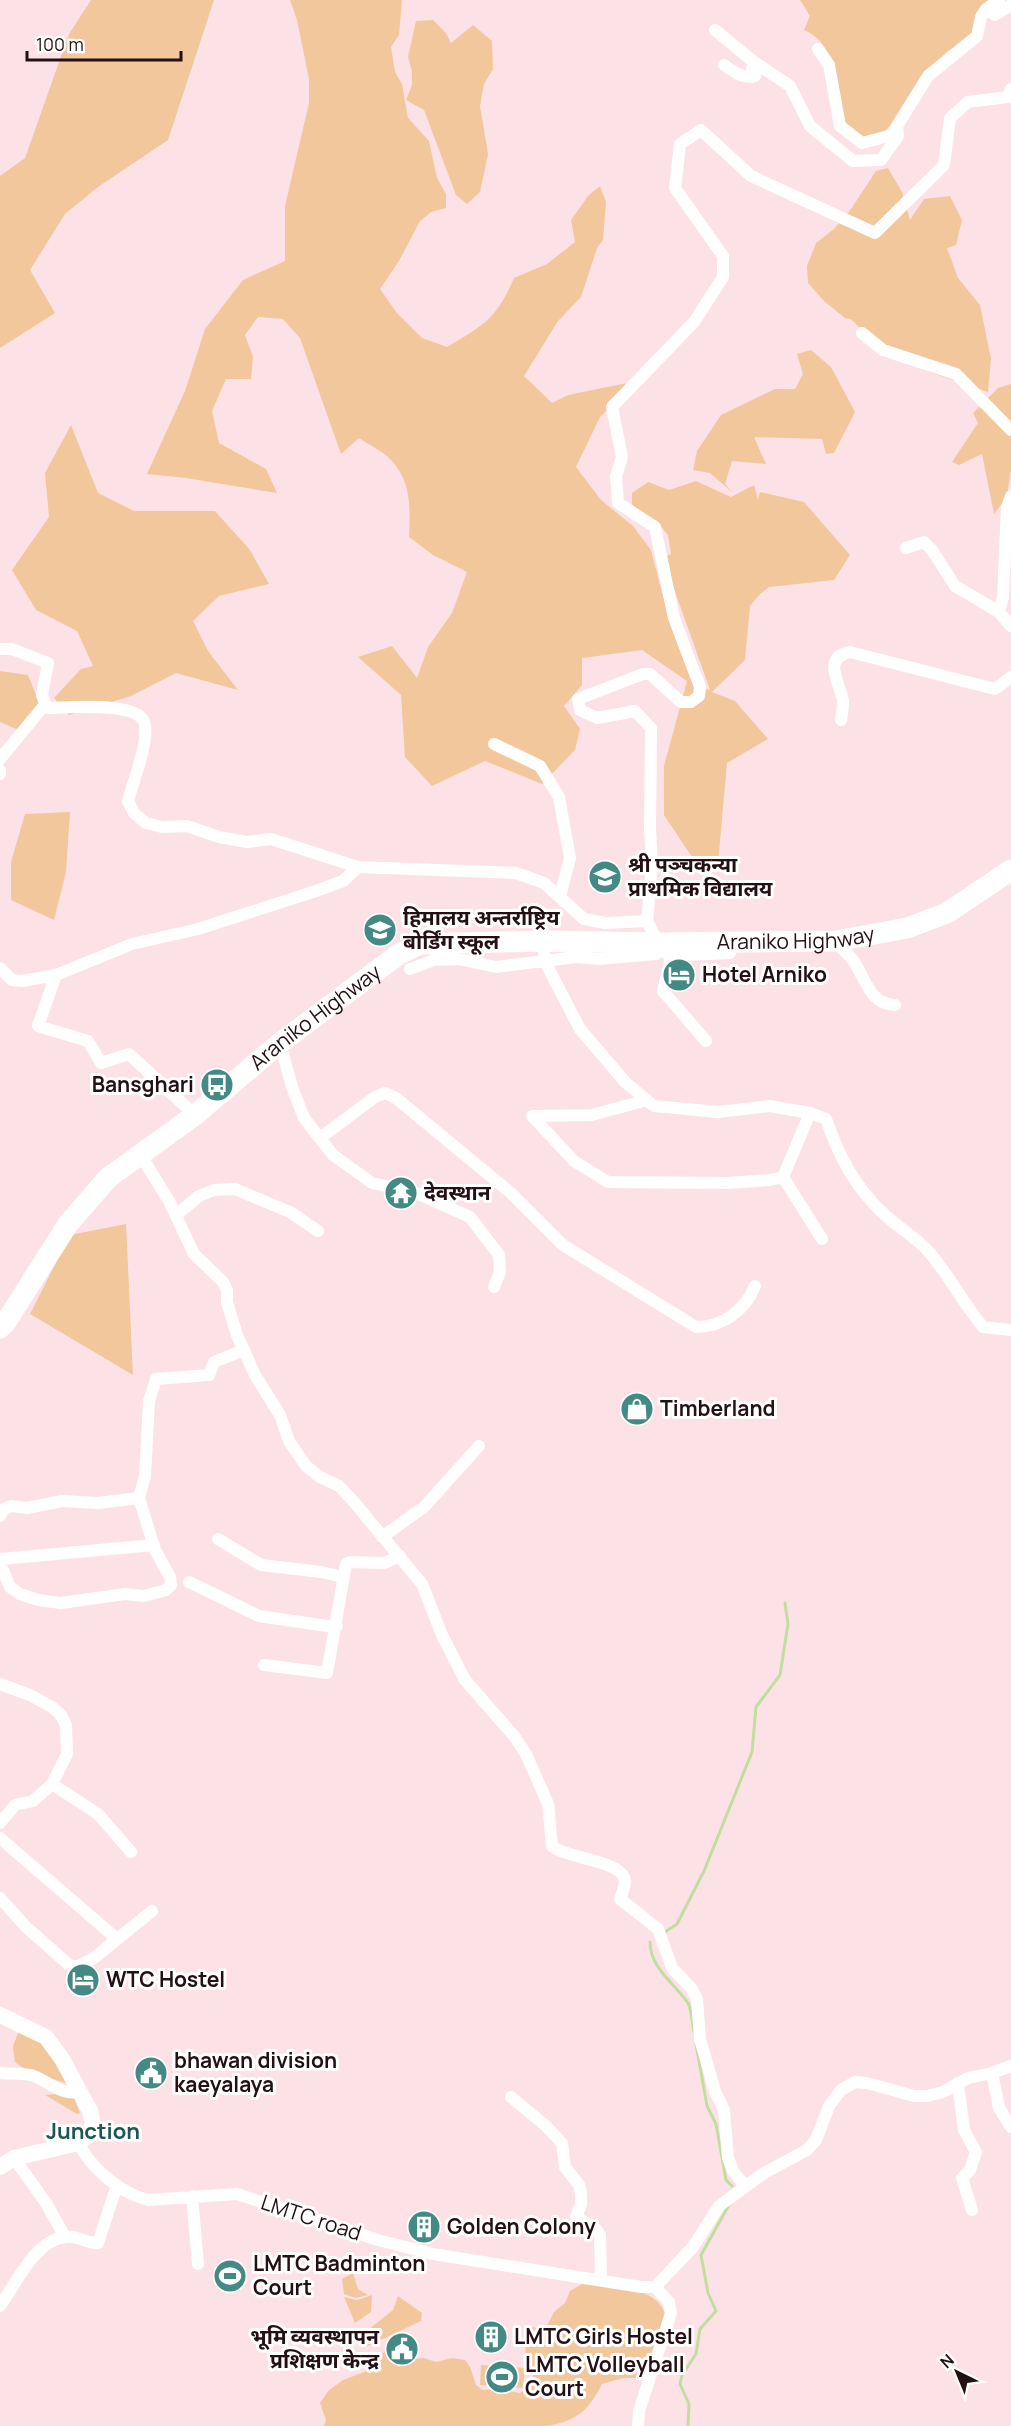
<svg xmlns="http://www.w3.org/2000/svg" width="1011" height="2426" viewBox="0 0 1011 2426" font-family="Manrope,'Noto Sans Devanagari',sans-serif">
  <rect width="100%" height="100%" fill="#fce2e6"/>
  <path fill="#f2c79b" d="M91 0H214L168 140 98 187 65 214 30 270 55 313 0 348V176L25 158 69 34Z
    M290 0H402L399 35 391 47 395 72 402 84 408 118 429 141 437 178 446 194V208L431 212 420 221 399 261 380 289 397 313 422 338 447 347C483 326 497 318 514 278L547 264 575 242 571 220 588 196 600 186 606 202 603 240 597 248 581 297 558 321 524 376 552 403 568 395 637 381 600 417 576 467 601 500 633 526 651 550 669 619 701 687 710 690 663 558 671 554 668 535 656 520H645L632 504V493L648 482 669 490 696 481 731 497 754 485 758 500 760 492 804 502 850 555 834 580 769 587 760 594 750 606 745 660 712 692 735 701 768 739 727 763 718 863 705 867 692 857 664 815V766L687 681 642 650 582 658V685L564 706 580 729 575 750 542 784 485 761 432 786 405 757 401 695 358 657 392 646 417 678 428 647 452 613 467 572 433 555 409 537C410 509 412 482 391 460 383 451 369 445 359 438L341 454 300 338 283 319 258 317 245 335 253 357 251 379H226L212 411 219 443 266 469 277 493 186 478 147 474 185 391 205 329 243 280 285 261V206L309 103V79L297 20Z
    M800 0H996L971 36 963 44 948 51 923 76 899 116 880 136 865 141 843 129 827 52C822 41 815 35 804 30L810 16Z
    M433 20 446 33 451 43 473 25 492 41 493 69 484 84 480 106 488 154 480 192 467 204 456 195 424 110 406 100 412 85V71L408 57 416 21Z
    M888 168 902 192 910 220 924 199 950 196 962 220 956 245 947 248 958 278 980 305 991 359 988 392 924 370 874 342 851 319 845 318 824 301 808 283 807 266 816 243 834 229 851 209 876 171Z
    M811 350 831 367 855 412 834 453 826 454 822 439 754 437 766 464 732 461 725 484 733 493 710 473 693 470 697 451 721 415 775 389H795L803 374 797 354Z
    M1011 384V469L1007 497 994 514 982 454 959 465 952 462 978 423 973 413 998 388Z
    M71 425 98 493 134 511H215L250 550 269 584 219 596 193 621 208 651 238 690 176 673 131 696 69 715 54 698 81 669 93 666 77 631 36 610 12 570 49 517 45 473Z
    M0 671 28 675 44 715 16 729 0 722Z
    M70 812 66 872 54 920 11 900V862L25 814Z
    M126 1224 133 1375 30 1314 70 1235Z
    M19 2031 46 2046 67 2081 65 2083C49 2077 28 2073 15 2062L13 2046Z
    M58 2094 74 2098 80 2113 77 2114 45 2095Z
    M237 2266 242 2277 223 2286 218 2275Z
    M353 2273 358 2289 368 2295 356 2298 344 2294 342 2279Z
    M582 2284C608 2288 656 2284 665 2314L647 2378H623L602 2384C589 2410 577 2421 547 2426H324L326 2420 320 2403 328 2391 343 2380 367 2371 381 2354 392 2348 402 2360 424 2358 436 2362 452 2358 465 2360 470 2367 476 2385 483 2390 498 2389 520 2393 530 2386 534 2378 525 2358 527 2332 533 2327 540 2329 548 2324 554 2312 565 2303 570 2291Z
    M372 2295 371 2312 355 2323 344 2297 357 2300Z
    M398 2296 422 2313 421 2321 366 2347 358 2338 393 2310Z
    M481 2365 525 2368 523 2388 480 2385Z"/>
  <g fill="none" stroke-linecap="round" stroke-linejoin="round">
    <path stroke="#c1de9e" stroke-width="3" d="M665 1932 677 1924 704 1871 752 1752 756 1707 780 1675 788 1624 785 1603
      M650 1942C650 1968 675 1984 688 2003 692 2010 692 2024 694 2032
      M696 2044 707 2106 716 2124 726 2180 732 2186
      M688 2426 689 2404 680 2384 682 2375 696 2354 700 2329 716 2311 708 2293 701 2255 729 2205"/>
    <path stroke="#fff" stroke-width="12" d="M999 0 986 9 995 15 1011 5
      M715 30 754 62 790 86 810 126 853 161 881 160 898 136 897 126 928 76 977 36 981 17 986 9
      M818 49 829 65 840 126 862 143 892 135 897 126
      M724 65C733 71 744 80 755 76L752 69 754 62
      M862 333 883 350 956 374 1011 430
      M906 548 924 542 932 550 955 586 999 612 1011 626
      M999 612 1003 597 1007 507 1011 496
      M0 649H12L48 663 42 695 47 708C67 708 142 700 145 725 148 746 133 781 128 801L134 813 146 823 162 827 187 826 219 837 247 842 271 839 358 867 516 873 544 883 584 919 605 923 647 921
      M841 720C842 714 843 707 843 701 840 683 821 658 850 652L995 689 1011 677
      M494 744 540 766 559 797 570 858 560 896
      M0 759 43 707 47 708
      M0 770V774
      M836 941C840 949 847 952 852 959 865 976 869 1005 895 1005
      M672 952 663 991 706 1041
      M666 953 687 955 730 953
      M544 954V960L580 1029 625 1082 654 1106 718 1112 770 1106 810 1113 783 1177 822 1239
      M0 968 12 980 22 981 56 975 132 944 198 929 316 891 343 881 358 867
      M410 969 434 960 458 959 496 967 576 957 598 959 656 954 658 943 647 921 652 866 650 828 651 728 635 711 597 718 580 710 578 699 643 674H650L681 702H691L699 696 700 687 674 618 655 527 618 503 616 476 622 457 612 407 694 322 723 277V256L675 188 680 144 701 130 751 176 875 233 944 165 950 118 968 102 1008 97 1011 89
      M56 975 38 1026 88 1041 101 1063 129 1054 195 1115
      M280 1043 292 1087 304 1118 333 1155 372 1183 414 1192 470 1217 499 1255 500 1272 494 1287
      M810 1113 826 1119C839 1156 854 1186 883 1213 897 1227 916 1237 929 1252 949 1275 963 1303 983 1327L1011 1330
      M532 1116 574 1161 608 1182 728 1183 770 1180 783 1177
      M532 1116 592 1115 647 1100
      M320 1138 375 1097 385 1093 396 1098 511 1193 563 1245 696 1327C722 1327 745 1311 755 1286
      M140 1154 169 1201 194 1254 223 1282 227 1290V1302L237 1335 255 1375 280 1415 289 1441 306 1466 320 1477 339 1486 354 1502 422 1584 442 1635 465 1680 514 1736 526 1754 548 1804 552 1846C567 1859 623 1860 625 1881 625 1887 622 1893 620 1899L658 1929 672 1968 692 1989 697 1999 700 2039 715 2091 724 2110 728 2158 733 2171 745 2186
      M176 1215 199 1196 214 1190 235 1189 290 1212 318 1231
      M0 1516 4 1509 11 1506 27 1508 62 1501 98 1503 139 1498
      M382 1537 424 1507 479 1446
      M218 1539 261 1565 321 1572 343 1577
      M1 1559 154 1545
      M0 1570H3L10 1587 20 1594 38 1600 61 1603 125 1594 144 1596 166 1590 171 1585 170 1577 155 1550 139 1498 145 1476 149 1401 156 1379 209 1375 214 1362 244 1350
      M189 1582 259 1616 327 1626H337
      M264 1665 327 1673 346 1564 350 1562 384 1563 400 1556
      M0 1684 30 1695 52 1707 61 1715 66 1725 67 1754 52 1784 98 1814 131 1852
      M0 1823 15 1805 33 1801 52 1784
      M0 1838 117 1939
      M0 1898 26 1927 68 1964 76 1967 94 1958 152 1911
      M0 2073C11 2074 25 2073 34 2076 51 2083 60 2095 80 2092
      M992 2073 999 2108 1011 2127
      M958 2083 964 2130 976 2152 970 2170 962 2178 972 2210
      M511 2097 546 2126 562 2143 565 2167 579 2185 581 2194V2204L576 2217 596 2229 600 2235 601 2279
      M78 2143C92 2169 120 2193 148 2200L237 2194 378 2240 433 2254 641 2287H655
      M14 2158 46 2203 65 2237
      M192 2196 198 2264
      M655 2287 693 2247 719 2206 764 2173 807 2150 816 2140 829 2106 841 2090 855 2082 867 2083 914 2096H927L943 2092 968 2078 992 2073 1011 2066
      M0 2306C17 2283 34 2240 66 2237 77 2235 87 2244 98 2243L117 2185
      M638 2426 639 2411 671 2313 669 2302 655 2287"/>
    <path stroke="#fff" stroke-width="16" d="M0 2015 46 2037 62 2059 90 2111 93 2125 89 2135 78 2143 14 2158 0 2167"/>
    <path stroke="#fff" stroke-width="21" id="s1" d="M0 1328 6 1322 68 1224 108 1178 195 1115 280 1043 399 954 420 944 545 941 658 943 836 941 907 928 947 913 1011 870"/>
  </g>
  <defs>
    <symbol id="school-disc" viewBox="-11 -11 22 22"><circle r="9.5" fill="#438a84" stroke="#fff"/><path d="M0-5L7-2L0 1L-7-2ZM-4 1L0 2.5L4 1V4Q0 6-4 4Z" fill="#fff"/></symbol>
    <symbol id="hotel-disc" viewBox="-11 -11 22 22"><circle r="9.5" fill="#438a84" stroke="#fff"/><path d="M-6-4.5h1.5V1H6V5H4.5V3h-9V5H-6ZM-4 0a1.8 1.8 0 1 1 3.6 0ZM.5 0V-2.5h3Q6-2.5 6 0Z" fill="#fff"/></symbol>
    <symbol id="bus-disc" viewBox="-11 -11 22 22"><circle r="9.5" fill="#438a84" stroke="#fff"/><path d="M-5-6H5V4H4V6H2V4H-2V6H-4V4H-5ZM-3.5-4V0h7V-4ZM-3.5 1.2v1.5H-2V1.2ZM2 1.2v1.5H3.5V1.2Z" fill="#fff"/></symbol>
    <symbol id="temple-disc" viewBox="-11 -11 22 22"><circle r="9.5" fill="#438a84" stroke="#fff"/><path d="M0-6L5-2H3V0L6.5 2.5H4V6H1.5V3h-3V6H-4V2.5H-6.5L-3 0V-2H-5Z" fill="#fff"/></symbol>
    <symbol id="shop-disc" viewBox="-11 -11 22 22"><circle r="9.5" fill="#438a84" stroke="#fff"/><path d="M-5-2.5h2.3a2.7 3.5 0 0 1 5.4 0H5L5.5 6h-11ZM-1.5-2.5h3a1.5 2.3 0 0 0-3 0Z" fill="#fff"/></symbol>
    <symbol id="civic-disc" viewBox="-11 -11 22 22"><circle r="9.5" fill="#438a84" stroke="#fff"/><path d="M-.6-6.5H3V-4.5H.6V-3L4-1V1h2V6H-6V1h2V-1L-.6-3ZM-1.2 2.5V6h2.4V2.5Z" fill="#fff"/></symbol>
    <symbol id="building-disc" viewBox="-11 -11 22 22"><circle r="9.5" fill="#438a84" stroke="#fff"/><path d="M-4-6H4V6H1V3H-1V6H-4ZM-2.5-4.3h1.7v1.8h-1.7ZM.8-4.3h1.7v1.8H.8ZM-2.5-1h1.7V.8h-1.7ZM.8-1h1.7V.8H.8Z" fill="#fff"/></symbol>
    <symbol id="stadium-disc" viewBox="-11 -11 22 22"><circle r="9.5" fill="#438a84" stroke="#fff"/><path d="M0-5a6.5 5 0 1 0 0 10a6.5 5 0 1 0 0-10ZM-3.5-1.8h7v3.6h-7Z" fill="#fff"/></symbol>
  </defs>
  <g fill-rule="evenodd">
    <use href="#school-disc" x="586" y="858" width="38" height="38"/>
    <use href="#school-disc" x="361" y="911" width="38" height="38"/>
    <use href="#hotel-disc" x="660" y="956" width="38" height="38"/>
    <use href="#bus-disc" x="198" y="1066" width="38" height="38"/>
    <use href="#temple-disc" x="382" y="1174" width="38" height="38"/>
    <use href="#shop-disc" x="618" y="1390" width="38" height="38"/>
    <use href="#hotel-disc" x="64" y="1961" width="38" height="38"/>
    <use href="#civic-disc" x="132" y="2054" width="38" height="38"/>
    <use href="#building-disc" x="405" y="2208" width="38" height="38"/>
    <use href="#stadium-disc" x="211" y="2257" width="38" height="38"/>
    <use href="#building-disc" x="472" y="2318" width="38" height="38"/>
    <use href="#civic-disc" x="383" y="2330" width="38" height="38"/>
    <use href="#stadium-disc" x="483" y="2358" width="38" height="38"/>
  </g>
  <g text-anchor="middle" stroke-width="6" stroke-linejoin="round" paint-order="stroke">
    <g font-size="21" font-weight="bold" fill="#241014" stroke="#fff" text-anchor="start">
      <text x="628" y="872">श्री पञ्चकन्या<tspan x="628" dy="24">प्राथमिक विद्यालय</tspan></text>
      <text x="403" y="925">हिमालय अन्तर्राष्ट्रिय<tspan x="403" dy="24">बोर्डिंग स्कूल</tspan></text>
      <text x="702" y="982">Hotel Arniko</text>
      <text x="194" y="1092" text-anchor="end">Bansghari</text>
      <text x="424" y="1200">देवस्थान</text>
      <text x="660" y="1416">Timberland</text>
      <text x="106" y="1987">WTC Hostel</text>
      <text x="174" y="2068">bhawan division<tspan x="174" dy="24">kaeyalaya</tspan></text>
      <text x="447" y="2234">Golden Colony</text>
      <text x="253" y="2271">LMTC Badminton<tspan x="253" dy="24">Court</tspan></text>
      <text x="379" y="2344" text-anchor="end">भूमि व्यवस्थापन<tspan x="379" dy="24">प्रशिक्षण केन्द्र</tspan></text>
      <text x="514" y="2344">LMTC Girls Hostel</text>
      <text x="525" y="2372">LMTC Volleyball<tspan x="525" dy="24">Court</tspan></text>
    </g>
    <g font-size="21" fill="#241014" stroke="#fff">
      <text dy="7" stroke="none"><textPath href="#s1" startOffset="952">Araniko Highway</textPath></text>
      <text dy="7" stroke="none"><textPath href="#s1" startOffset="448">Araniko Highway</textPath></text>
      <text transform="translate(311 2218) rotate(18)" y="7">LMTC road</text>
    </g>
    <g font-size="22" font-weight="bold" fill="#1d5753" stroke="#fff">
      <text x="93" y="2139">Junction</text>
    </g>
  </g>
  <g transform="translate(957 2372) rotate(317)" stroke="#ffffff" stroke-width="4.5" paint-order="stroke">
  <path d="M0-4.5L10 22L0 15L-10 22Z" fill="#241014"/>
  <text y="-9" font-size="16" font-weight="bold" text-anchor="middle" fill="#241014">N</text>
  </g>
  <path d="M27 51v9h154v-9" fill="none" stroke="#241014" stroke-width="3"/>
  <text x="36" y="51" font-size="18" fill="#241014" stroke="#ffffff" stroke-width="4.5" paint-order="stroke">100 m</text>
</svg>
